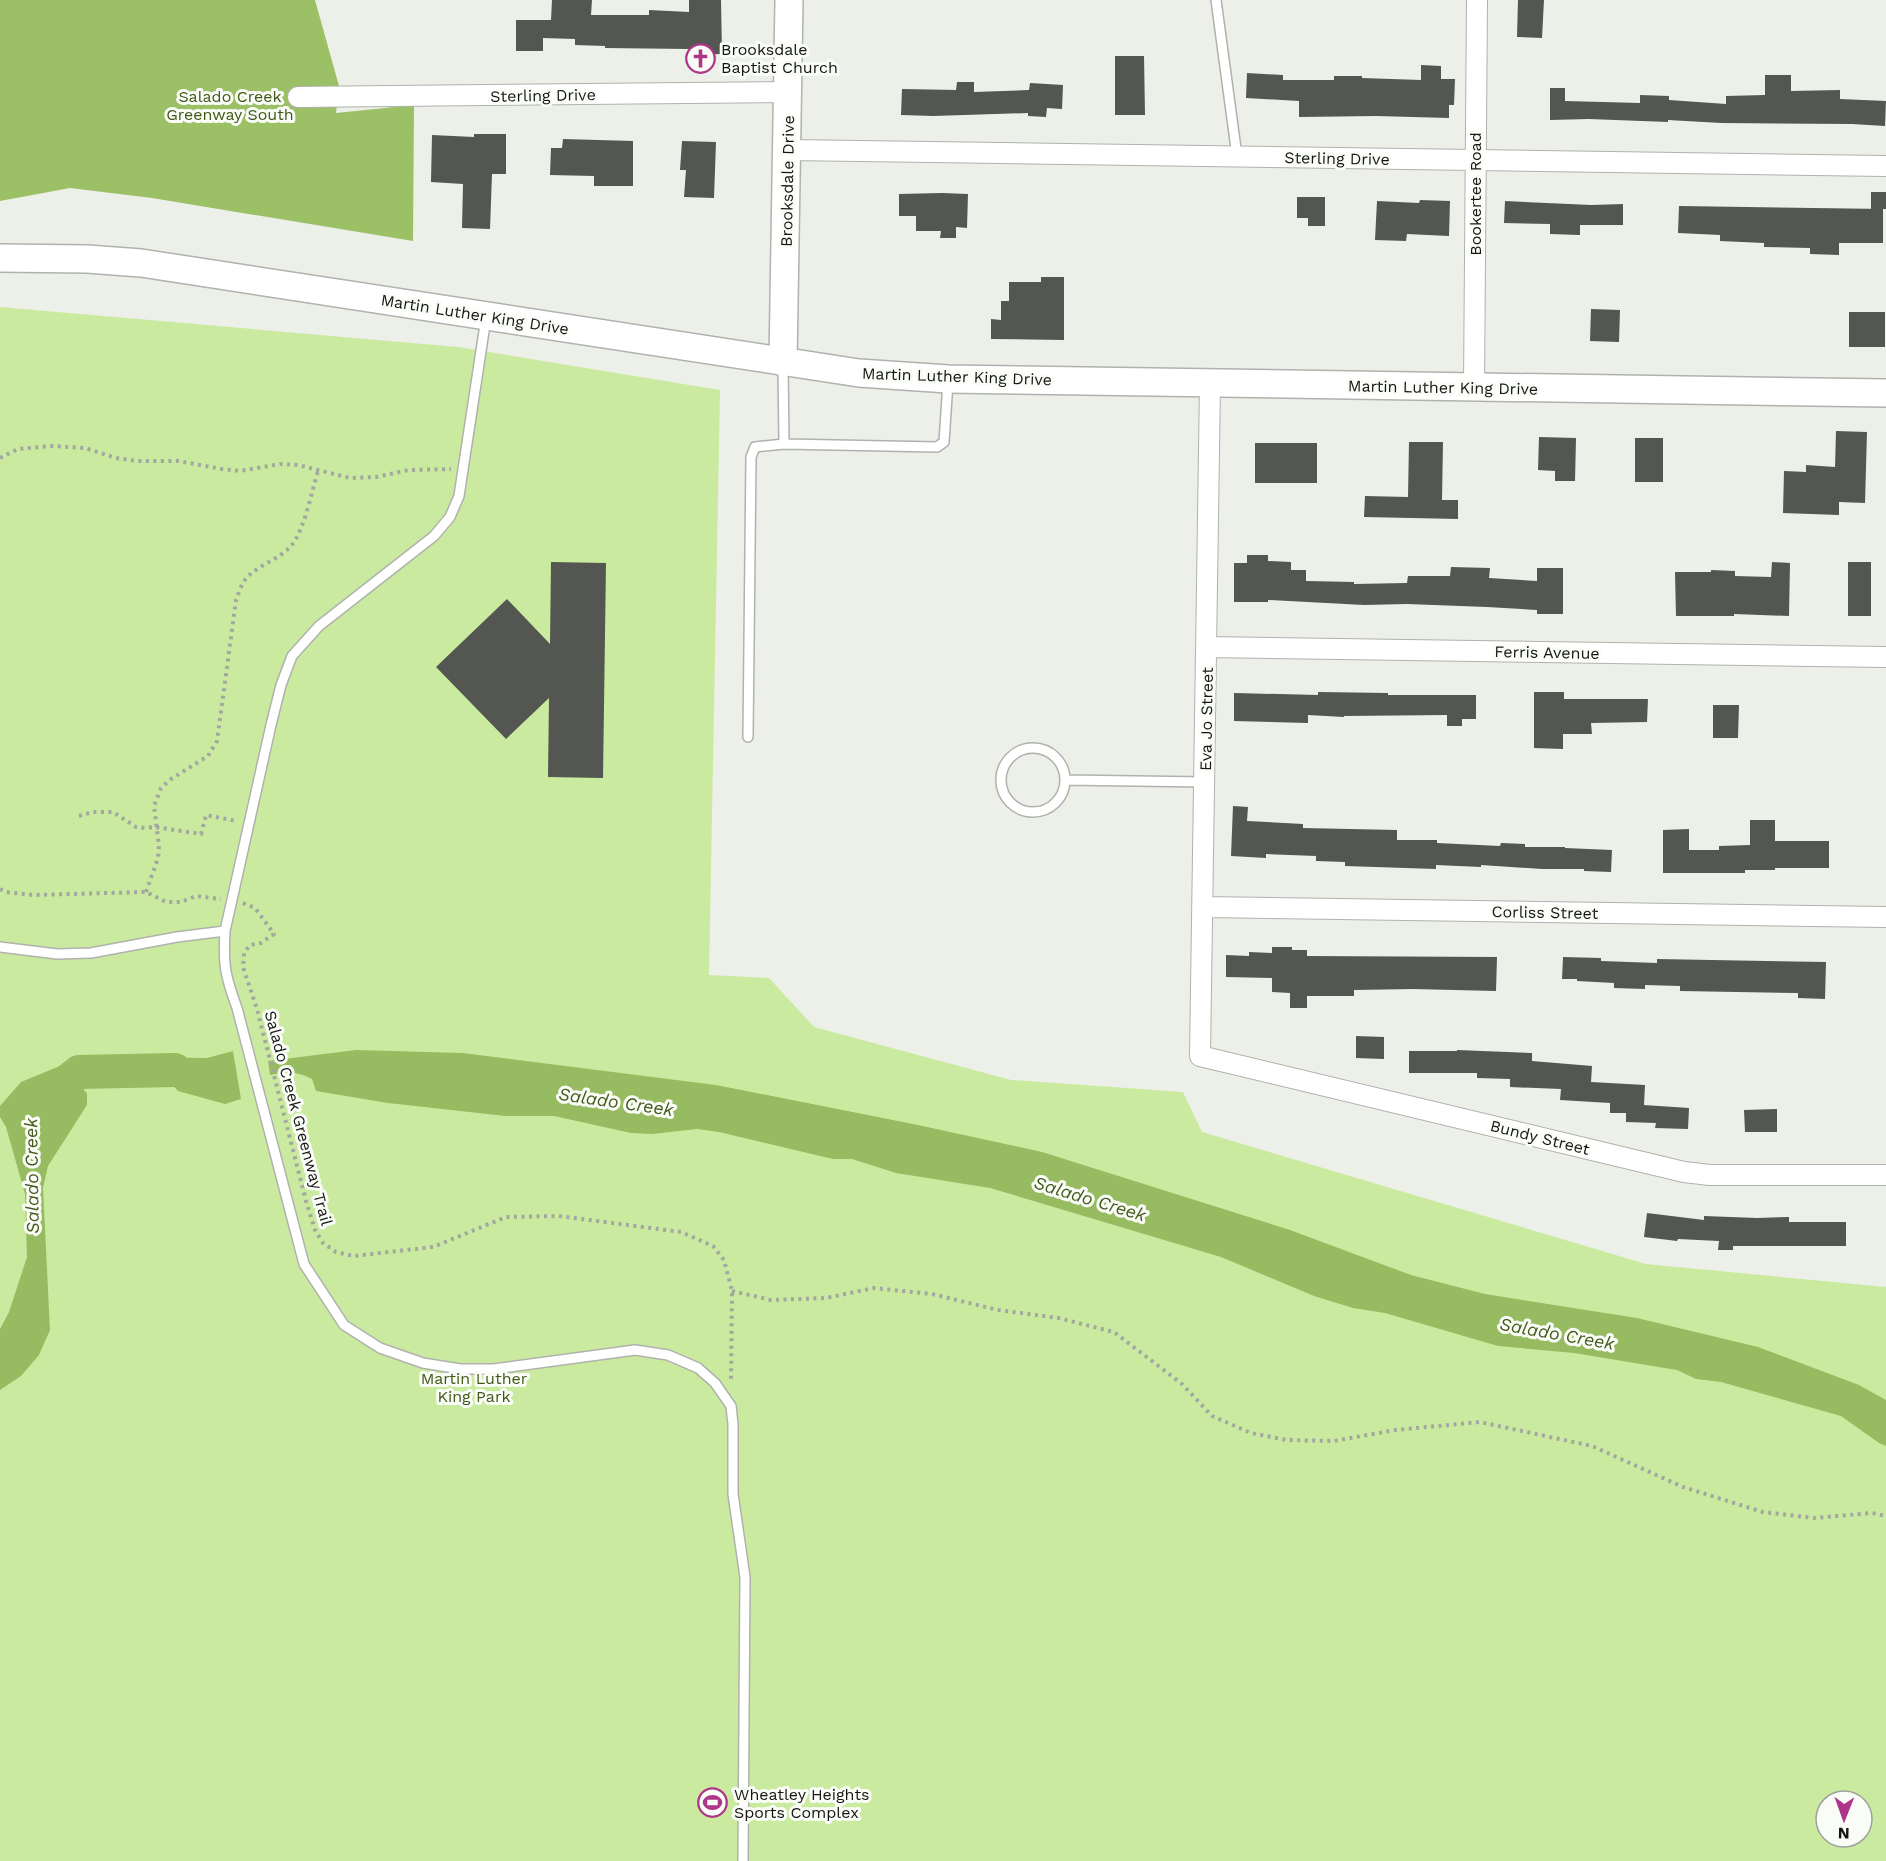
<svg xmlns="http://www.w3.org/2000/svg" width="1886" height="1861" viewBox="0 0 1886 1861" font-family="'Work Sans',sans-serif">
  <rect width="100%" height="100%" fill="#edefe9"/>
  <path fill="#caeb9f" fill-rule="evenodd" d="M0 307 458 347 720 390 709 975 769 978 814 1027 1011 1080 1183 1092 1202 1132 1646 1264 1886 1287V1861H0ZM1826 1801H1862V1837H1826Z"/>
  <path fill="#9cc066" d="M0 0H315L339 86 336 113 414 105 413 241 152 198 70 188 0 201Z"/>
  <path fill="#97bb61" d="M356 1050 463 1053 716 1085 918 1125 1042 1152 1290 1230 1411 1275 1485 1294 1637 1318 1758 1347 1859 1385 1886 1400V1446L1879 1443 1841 1416 1721 1382 1696 1379 1677 1370 1574 1353 1498 1346 1385 1313 1353 1308 1314 1296 1221 1257 990 1188 896 1173 852 1159H833L719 1132 697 1129 652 1134 631 1133 554 1116H505L388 1103 316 1091 312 1079C297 1071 286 1072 270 1075L268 1061Z
    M233 1051 241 1099 225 1104 178 1091 164 1076 110 1068 94 1069 76 1079 75 1083 87 1093V1105L48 1166 43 1188 50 1330 39 1355 21 1376 0 1390V1329L9 1312 27 1257 25 1194 6 1127 0 1117V1106L21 1082 72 1061 114 1057 207 1058Z"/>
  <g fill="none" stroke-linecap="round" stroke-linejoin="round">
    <path stroke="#97bb61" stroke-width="34" d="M50 1095 79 1072 175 1070"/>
  </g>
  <path fill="#545651" d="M552 0H592L591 15H649V10L689 12V0H721L722 54 690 55V49L605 48V46L575 45V39L543 38V51H516V20H551Z
    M1518 0H1544L1542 38 1517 37Z
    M1115 56H1144L1145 115H1115Z
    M1421 65 1441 66V79H1455L1454 105H1449V118L1376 116 1299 117V101L1246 98 1247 73 1283 75V80H1334V76H1362V78L1421 80Z
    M1765 75H1791V91L1840 90V99L1886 101 1885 126 1852 124 1721 123 1668 120V122L1589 119 1550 120V88H1565V101L1640 103V95L1669 96V100L1726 104V96L1765 95Z
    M957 82H974V92L1029 90 1030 83 1063 85 1062 109 1047 108 1046 117 1028 116V113L933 116 901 115 902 89 956 90Z
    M474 134H506V174H492L490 229 462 228 463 184 431 182 432 135 474 137Z
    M563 139 633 141V186H594V176L550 175 551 148H562Z
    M682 141 716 142 714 198 684 197 686 170H680Z
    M1871 192H1886V209H1871Z
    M942 193 968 194 967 228 956 227V238H940L941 231H916V216H899V194Z
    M1297 197H1325V226H1308V218H1297Z
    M1420 200 1450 201 1449 236 1407 234 1406 241 1375 240 1377 201 1419 203Z
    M1505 201 1591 205 1623 204V225H1580V235L1550 234V224L1504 223Z
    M1679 206 1883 209V243H1839V255L1810 254V248L1764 247V243L1720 241V235L1678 233Z
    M1041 277H1064V340L991 339V319L1001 320V301H1009V282H1041Z
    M1591 309 1620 310 1619 342 1590 341Z
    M1849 312H1885V347H1849Z
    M1836 431 1867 432 1865 503 1839 502V515L1783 513 1784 471 1806 472V465L1835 467Z
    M1539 437 1576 438 1575 481H1555V471L1538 470Z
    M1635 438H1663V482H1635Z
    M1409 442H1443L1442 500H1458V519L1364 517 1365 496 1408 497Z
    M1255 443H1317V483H1255Z
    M1247 555H1268V561L1291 562V570H1306V581L1354 582V584L1407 583 1408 576H1450L1451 567 1490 568 1489 578 1537 581V568H1563V614H1537V610L1487 607 1407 604 1364 605 1268 600V602H1234V563H1247Z
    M551 562 606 563 603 778 548 777 549 698 506 739 436 667 507 599 550 644Z
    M1772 562 1790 563 1789 616 1734 614V616H1676L1675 572H1711V570L1735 571V576L1771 577Z
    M1848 562H1871V616H1848Z
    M1318 692 1388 693V695H1476V719H1462V726H1447V715L1344 716V717L1308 715V723L1234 721V693L1318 695Z
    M1534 692H1564V699H1648L1647 722 1591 723 1592 734H1563V749L1534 748Z
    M1713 705H1739L1738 738H1713Z
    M1233 806 1248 807 1247 821 1303 824V828L1397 830V840H1437V843L1500 846 1501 843 1525 844V847H1565V848L1612 850 1611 872 1584 871V869H1542L1481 865V867L1436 865V869L1345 866V862L1316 861V856L1266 854V858L1231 856Z
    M1750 820H1775V841H1829V868H1775V870H1745V873H1663V830L1689 829V850H1719V846L1750 845Z
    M1272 947H1292V950H1307V956L1497 957 1496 991 1413 989 1354 990V996H1307V1008H1290V993L1272 992V978L1226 977V955L1249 956V952L1272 953Z
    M1563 957 1601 958V961L1657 963V959L1826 962 1825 999 1798 998V993L1680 991V986L1645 985V989L1614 988V983L1577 981V979H1562Z
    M1356 1036 1384 1037V1059L1356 1058Z
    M1457 1050 1532 1053V1061L1592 1066 1591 1082 1645 1085 1644 1105 1689 1108 1688 1129 1655 1128 1656 1123 1626 1122V1113H1610V1103L1560 1100 1561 1089 1510 1087V1079L1477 1078V1073H1409V1051H1457Z
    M1777 1109V1132H1745L1744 1110Z
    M1647 1213 1704 1220V1216L1757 1218 1789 1217V1222H1846V1246H1733V1250H1718L1719 1241 1678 1239 1677 1241 1644 1237Z"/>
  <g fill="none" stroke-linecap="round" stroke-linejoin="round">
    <defs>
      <path id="lane" d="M1216 0 1237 156
        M486 318 459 496 450 517 434 536 319 626 292 656 281 685 271 725 225 931C223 965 225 975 237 1008L304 1264 344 1325 380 1348 423 1363 460 1369H494L635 1350 668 1355 698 1368 715 1383 731 1406 733 1424V1494L745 1577 743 1861
        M783 364 784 444
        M748 737 751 457 755 447 784 444 937 447 944 442 948 382
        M1001 780a32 32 0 1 1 64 0a32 32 0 1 1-64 0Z
        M1065 780 1205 782
        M0 947 57 954 91 953 177 937 225 931"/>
      <path id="street" d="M298 97 788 92
        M788 150 1886 166
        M1210 383 1200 1056 1684 1172 1710 1175H1886
        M1474 387 1477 0
        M1207 647 1886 657
        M1203 907 1886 917"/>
      <path id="secondary" d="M0 258 87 259 141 263 859 373 948 379 1886 393
        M783 362 789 0"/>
    </defs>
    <use href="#lane" stroke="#b0b2ad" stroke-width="12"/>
    <use href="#street" stroke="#b0b2ad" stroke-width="22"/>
    <use href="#secondary" stroke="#b0b2ad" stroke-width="30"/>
    <path stroke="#a4a6a1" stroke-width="4" stroke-dasharray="3 4.5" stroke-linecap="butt" d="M0 458 18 449 52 446 85 448 116 458 137 461H178L222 469 240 471 280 464 298 465 350 478 376 477 409 470 451 469
      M79 816 93 812H113L136 827 145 828 155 827 201 834 206 815 236 821
      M0 889 6 892 33 895 146 892 166 902H181L196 896 221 899
      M146 892 158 858 159 846 154 806 161 788 171 779 208 756 217 741 236 600C238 595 240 588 243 583 253 566 278 561 291 546 305 529 311 493 318 471
      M243 903 255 908 274 934 261 943 250 945 244 953 243 967 257 1009 306 1201 315 1230 323 1243 336 1252 353 1256 433 1247 506 1217 559 1216 681 1232 713 1246 724 1260 732 1291 731 1382
      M732 1291 771 1300 826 1298 874 1288 932 1294 998 1310 1058 1318 1114 1332 1182 1384 1212 1416 1251 1433 1287 1440 1334 1441 1395 1430 1480 1422 1592 1446 1683 1487 1763 1512 1814 1518 1872 1513 1886 1516"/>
    <use href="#lane" stroke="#fff" stroke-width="9"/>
    <use href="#street" stroke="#fff" stroke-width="20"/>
    <use href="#secondary" stroke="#fff" stroke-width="27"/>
  </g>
  <defs>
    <symbol id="church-ring" viewBox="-11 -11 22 22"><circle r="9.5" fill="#fafdf7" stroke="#af3588" stroke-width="1.5"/><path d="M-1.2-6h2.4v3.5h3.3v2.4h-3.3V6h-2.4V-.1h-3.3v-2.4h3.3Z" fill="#af3588"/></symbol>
    <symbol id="stadium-ring" viewBox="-11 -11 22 22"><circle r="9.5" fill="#fafdf7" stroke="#af3588" stroke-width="1.5"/><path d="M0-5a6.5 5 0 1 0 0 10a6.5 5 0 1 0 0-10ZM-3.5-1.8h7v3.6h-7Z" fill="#af3588"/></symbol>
  </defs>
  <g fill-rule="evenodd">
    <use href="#church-ring" x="684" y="42" width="33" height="33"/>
    <use href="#stadium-ring" x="696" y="1786" width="33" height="33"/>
  </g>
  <g text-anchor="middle" stroke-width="6" stroke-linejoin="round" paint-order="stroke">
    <g font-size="16" fill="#151614" stroke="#fafdf7" text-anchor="start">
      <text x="721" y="55">Brooksdale<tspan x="721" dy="18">Baptist Church</tspan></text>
      <text x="734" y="1800">Wheatley Heights<tspan x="734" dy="18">Sports Complex</tspan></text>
    </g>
    <g font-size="16" fill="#151614" stroke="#fafdf7">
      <text transform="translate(543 95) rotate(-1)" y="6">Sterling Drive</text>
      <text transform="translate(1337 158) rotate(1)" y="6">Sterling Drive</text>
      <text transform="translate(787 181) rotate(-89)" y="6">Brooksdale Drive</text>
      <text transform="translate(1475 194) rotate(-90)" y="6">Bookertee Road</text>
      <text transform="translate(475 314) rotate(9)" y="6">Martin Luther King Drive</text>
      <text transform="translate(957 376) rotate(2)" y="6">Martin Luther King Drive</text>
      <text transform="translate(1443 387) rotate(1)" y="6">Martin Luther King Drive</text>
      <text transform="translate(1547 652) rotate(1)" y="6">Ferris Avenue</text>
      <text transform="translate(1206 719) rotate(-89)" y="6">Eva Jo Street</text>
      <text transform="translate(1545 912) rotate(1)" y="6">Corliss Street</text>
      <text transform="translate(299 1118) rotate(75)" y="6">Salado Creek Greenway Trail</text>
      <text transform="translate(1540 1137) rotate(14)" y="6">Bundy Street</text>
    </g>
    <g font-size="16" fill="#415818" stroke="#fafdf7">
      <text x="230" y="102">Salado Creek<tspan x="230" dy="18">Greenway South</tspan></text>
      <text x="474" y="1384">Martin Luther<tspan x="474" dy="18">King Park</tspan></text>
    </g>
    <g font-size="18" font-style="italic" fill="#445b1c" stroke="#fafdf7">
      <text transform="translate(616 1102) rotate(8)" y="6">Salado Creek</text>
      <text transform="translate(32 1176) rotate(-91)" y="6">Salado Creek</text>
      <text transform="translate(1090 1199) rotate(17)" y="6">Salado Creek</text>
      <text transform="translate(1557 1334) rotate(10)" y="6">Salado Creek</text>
    </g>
  </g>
  <g transform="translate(1844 1819) rotate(181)"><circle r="28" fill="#fafdf7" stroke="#9ea19c" stroke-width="1.5"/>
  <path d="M0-4.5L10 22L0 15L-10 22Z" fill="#af3588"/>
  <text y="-9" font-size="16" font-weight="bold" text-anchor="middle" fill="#151614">N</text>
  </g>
</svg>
